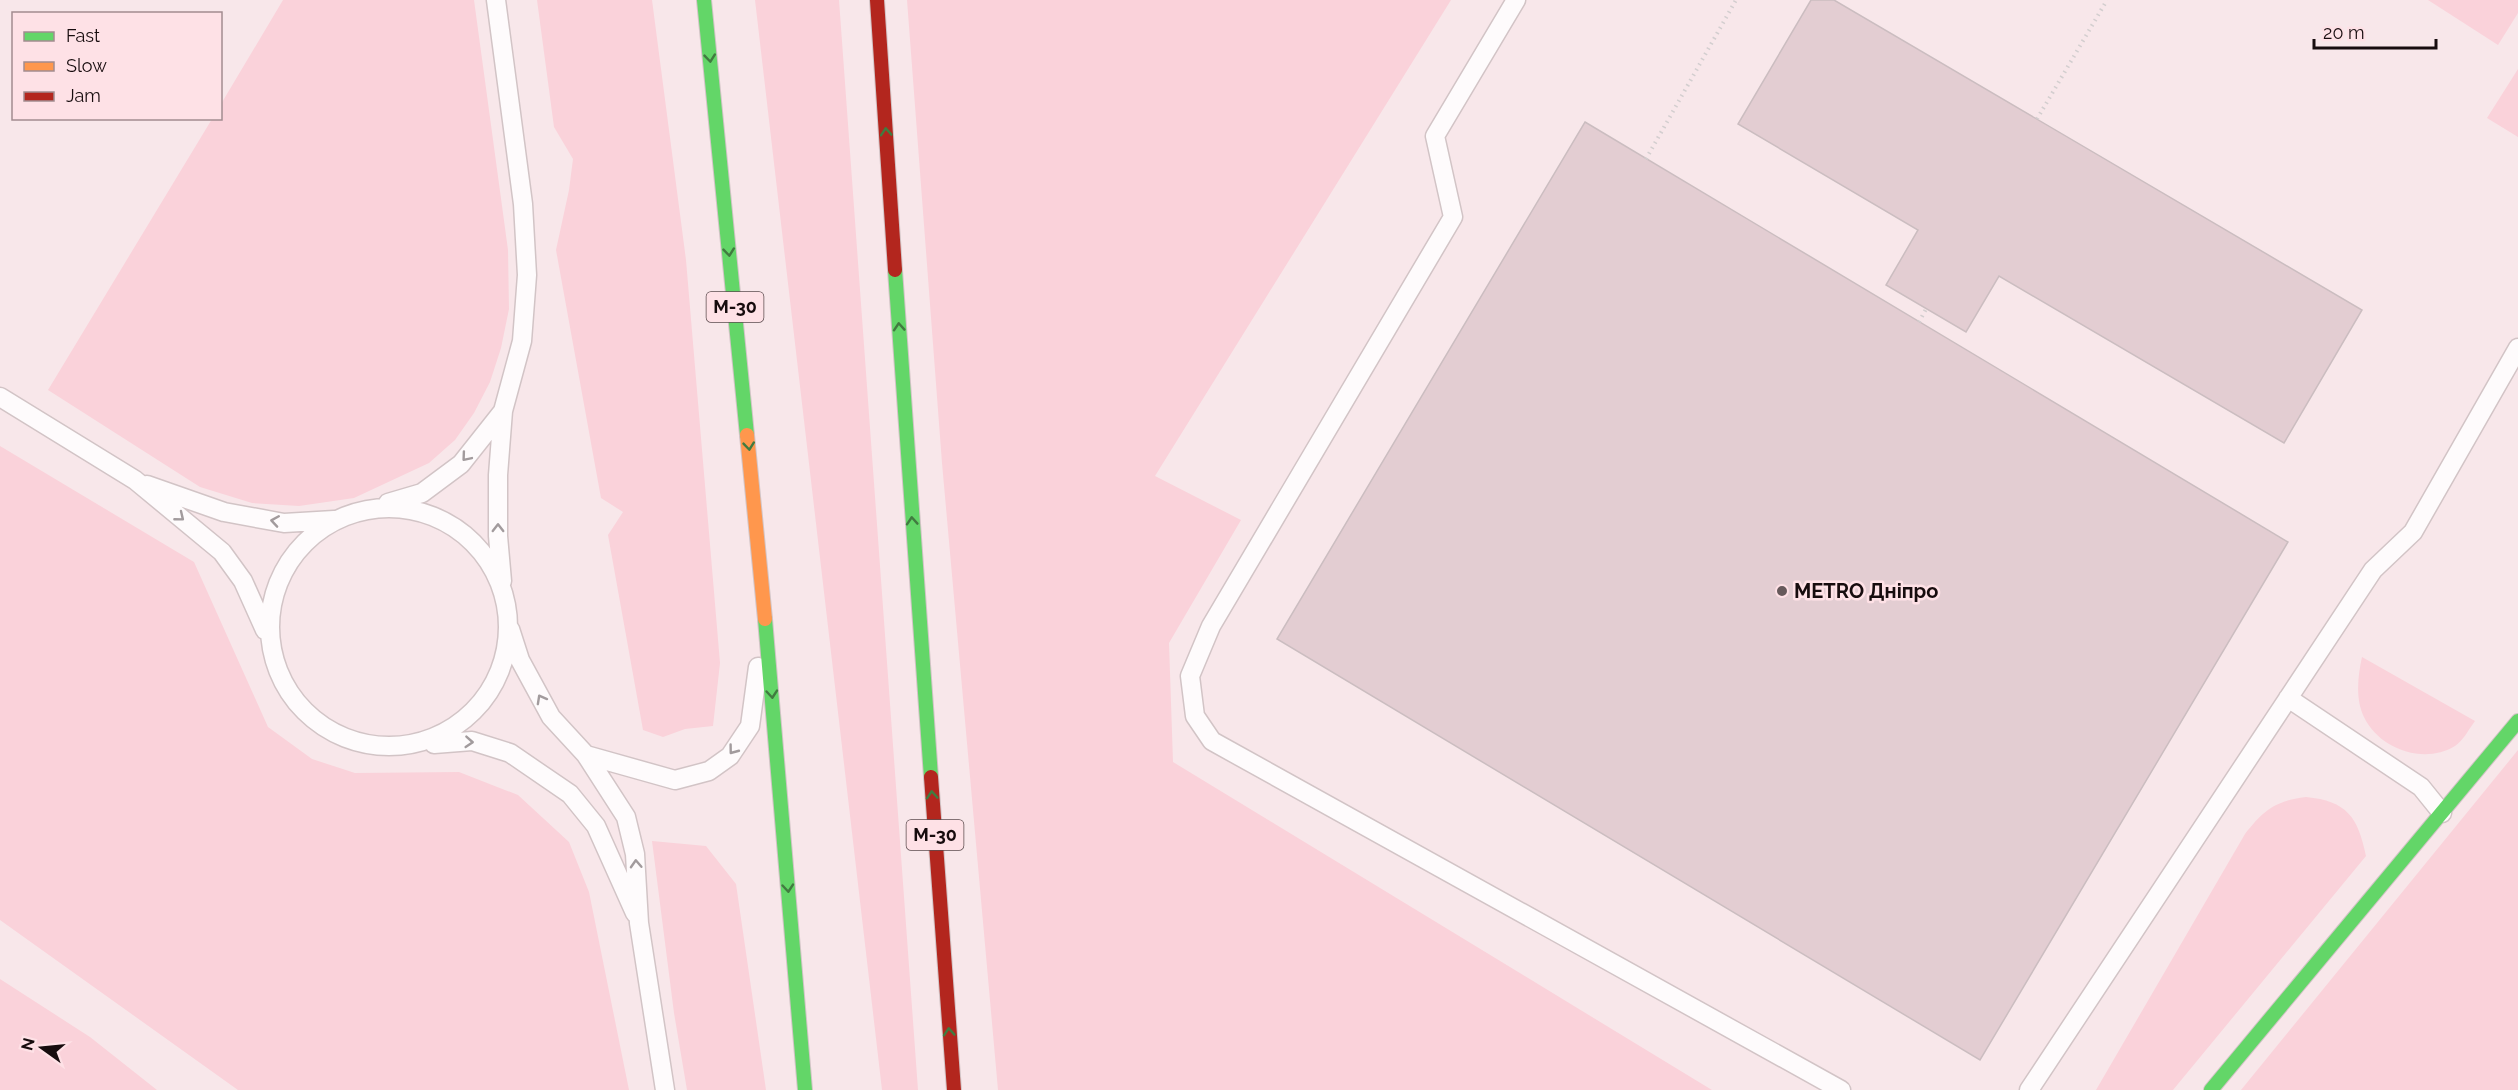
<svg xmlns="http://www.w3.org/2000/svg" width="2518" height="1090" viewBox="0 0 2518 1090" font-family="Raleway,sans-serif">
  <rect width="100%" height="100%" fill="#f8e7ea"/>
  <path fill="#fad2da" d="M283 0H474L508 250 509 309 501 348 490 382 474 413 455 440 429 463 354 498 299 506 252 503 200 487 48 390 212 119 220 118 221 104Z
    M537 0H652L686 260 720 663 713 726 685 729 663 737 643 730 608 535 623 512 601 498 556 250 569 190 573 159 554 127Z
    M755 0H839L918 1090H882Z
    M907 0H1451L1155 476 1241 520 1169 643 1173 762 1712 1090H998L942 463Z
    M2428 0H2518V13L2498 45Z
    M2518 69V137L2487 118Z
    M0 446 194 562 268 727 312 759 355 773 459 772 518 795 569 842 589 892 629 1090H238L0 920Z
    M2362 657 2475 721C2469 729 2463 741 2455 746 2424 765 2379 749 2364 717 2355 699 2358 675 2362 657Z
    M2518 750V1090H2241Z
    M2306 797C2347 801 2358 817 2366 856L2173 1090H2096L2245 834C2264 810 2275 801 2306 797Z
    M652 841 706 846 736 884 766 1090H687L674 1013Z
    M0 979 90 1037 157 1090H0Z"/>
  <path fill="#e3cdd2" stroke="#cbbdc0" stroke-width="1.5" d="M1811 0H1834L2362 310 2284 443 1999 276 1966 332 1886 285 1918 230 1738 124Z
    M1585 122 2288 542 1980 1060 1277 639Z"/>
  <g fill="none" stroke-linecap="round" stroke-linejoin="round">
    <defs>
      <path id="lane" d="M496 0 523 204 527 275 522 341 503 411 498 475V536L502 581
        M1516 0 1435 136 1453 217 1211 626 1190 676 1195 716 1212 741 1841 1090
        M0 397 135 480 222 552 243 581 265 630
        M147 485 224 512 284 523 334 520
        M388 503 422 493 461 464 503 411
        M270 627a119 119 0 1 1 238 0a119 119 0 1 1-238 0Z
        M510 629 520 660 551 717 586 755 626 817 635 854 639 923 665 1090
        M2288 698 2421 787 2442 813
        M434 744 472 741 510 753 570 794 596 826 635 913
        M586 755 675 780 709 771 730 756 750 726 758 667
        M2029 1090 2373 570 2413 532 2518 348"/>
      <path id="fast" d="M704 0 747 435
        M895 270 931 777
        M765 619 805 1090
        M2211 1090 2518 721"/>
      <path id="slow" d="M747 435 765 619"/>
      <path id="jam" d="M877 0 895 270
        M931 777 954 1090"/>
    </defs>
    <use href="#lane" stroke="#d2c4c6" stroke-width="21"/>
    <use href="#fast" stroke="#d2c4c6" stroke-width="16"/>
    <use href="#slow" stroke="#d2c4c6" stroke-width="16"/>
    <use href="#jam" stroke="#d2c4c6" stroke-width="16"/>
    <path stroke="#d3cecf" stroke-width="4" stroke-dasharray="1.5 4.5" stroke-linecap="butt" d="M2037 119 2107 0
      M1646 159 1736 0
      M1919 322 1926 309"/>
    <use href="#lane" stroke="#fefbfc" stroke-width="18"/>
    <use href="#fast" stroke="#63d668" stroke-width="14"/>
    <use href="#slow" stroke="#ff974d" stroke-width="14"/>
    <use href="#jam" stroke="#b3261e" stroke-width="14"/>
  </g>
  <defs><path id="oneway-chevron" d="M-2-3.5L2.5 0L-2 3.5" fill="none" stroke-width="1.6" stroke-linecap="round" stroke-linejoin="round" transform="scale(1.5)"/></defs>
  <g stroke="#417b40">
    <use href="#oneway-chevron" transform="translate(710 58) rotate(84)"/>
    <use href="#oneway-chevron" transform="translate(886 132) rotate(-94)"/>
    <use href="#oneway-chevron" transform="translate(729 252) rotate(84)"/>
    <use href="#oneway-chevron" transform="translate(899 327) rotate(-94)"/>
    <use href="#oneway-chevron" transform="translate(749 446) rotate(84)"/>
    <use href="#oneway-chevron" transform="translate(912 521) rotate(-94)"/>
    <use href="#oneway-chevron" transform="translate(772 694) rotate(85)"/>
    <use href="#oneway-chevron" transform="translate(932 795) rotate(-94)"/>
    <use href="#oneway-chevron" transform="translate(788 888) rotate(85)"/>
    <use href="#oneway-chevron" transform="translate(949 1032) rotate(-94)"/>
  </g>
  <g stroke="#a29b9d">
    <use href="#oneway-chevron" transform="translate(466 457) rotate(130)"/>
    <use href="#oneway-chevron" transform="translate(180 517) rotate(39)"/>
    <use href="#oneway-chevron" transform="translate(275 521) rotate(-171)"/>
    <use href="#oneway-chevron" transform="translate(498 528) rotate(-90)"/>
    <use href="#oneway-chevron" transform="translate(541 699) rotate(-119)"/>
    <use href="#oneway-chevron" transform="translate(469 742) rotate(4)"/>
    <use href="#oneway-chevron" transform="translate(733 750) rotate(127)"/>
    <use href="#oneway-chevron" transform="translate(636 864) rotate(-93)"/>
  </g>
  <circle fill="#66595b" stroke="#fee1e6" stroke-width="2" cx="1782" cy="591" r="6"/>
  <g text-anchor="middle" stroke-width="5" stroke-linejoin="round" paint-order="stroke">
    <g fill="#fee1e6" stroke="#5c4c4f" stroke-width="1.5">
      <rect x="706.5" y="292" width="57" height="30" rx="4.5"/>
      <rect x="906.5" y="820" width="57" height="30" rx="4.5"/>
    </g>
    <g font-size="18" font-weight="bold" fill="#170c0e">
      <text x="735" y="313">М-30</text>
      <text x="935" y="841">М-30</text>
    </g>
    <g font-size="20" font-weight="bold" fill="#170c0e" stroke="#fee1e6" text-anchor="start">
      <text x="1794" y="598">METRO Дніпро</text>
    </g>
  </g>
  <rect x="12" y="12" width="210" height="108" fill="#fee1e6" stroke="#a28c90" stroke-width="1.5"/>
  <rect x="24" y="32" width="30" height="9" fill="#63d668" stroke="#a28c90" stroke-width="1.5"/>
  <text x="66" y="42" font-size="18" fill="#170c0e">Fast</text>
  <rect x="24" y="62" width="30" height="9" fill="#ff974d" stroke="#a28c90" stroke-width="1.5"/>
  <text x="66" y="72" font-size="18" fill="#170c0e">Slow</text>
  <rect x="24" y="92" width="30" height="9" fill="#b3261e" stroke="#a28c90" stroke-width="1.5"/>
  <text x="66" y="102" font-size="18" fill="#170c0e">Jam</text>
  <g transform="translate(42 1048) rotate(285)" stroke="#fee1e6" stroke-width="4.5" paint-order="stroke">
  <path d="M0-4.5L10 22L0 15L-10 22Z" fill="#170c0e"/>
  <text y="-9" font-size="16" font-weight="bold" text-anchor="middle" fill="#170c0e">N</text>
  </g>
  <path d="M2314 39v9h122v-9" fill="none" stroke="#170c0e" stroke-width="3"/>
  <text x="2323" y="39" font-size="18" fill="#170c0e" stroke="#fee1e6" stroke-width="4.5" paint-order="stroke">20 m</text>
</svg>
